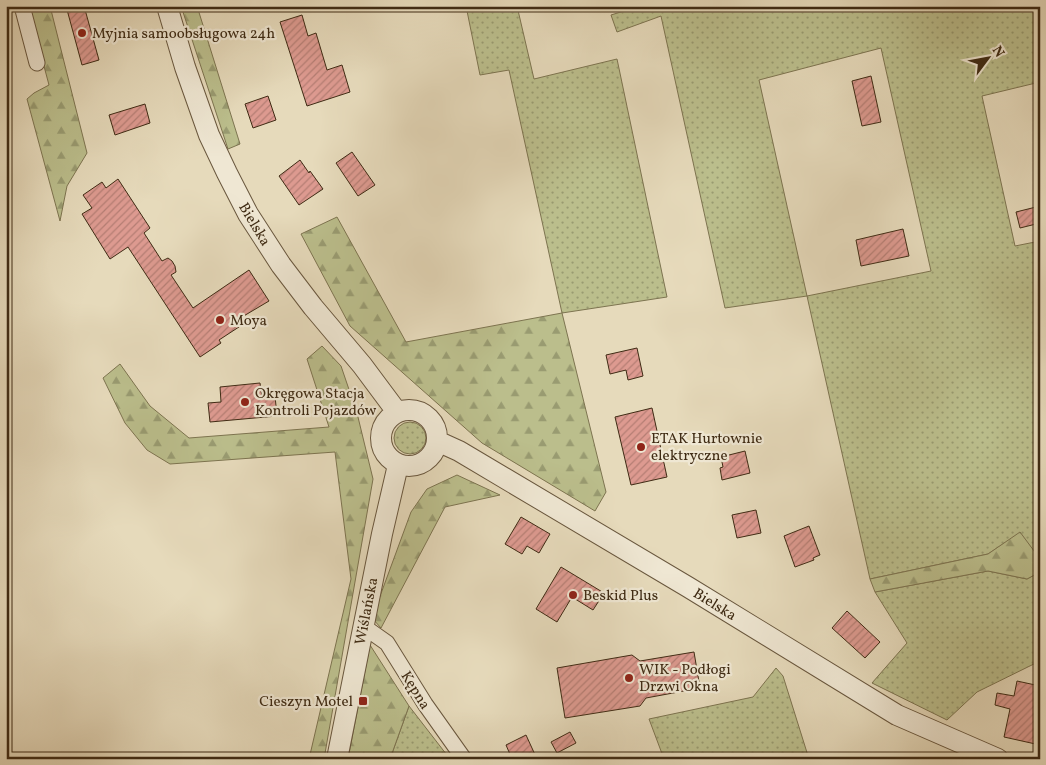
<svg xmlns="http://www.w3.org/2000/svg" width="1046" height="765" viewBox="0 0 1046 765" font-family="Vollkorn,serif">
  <defs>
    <pattern id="grass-dots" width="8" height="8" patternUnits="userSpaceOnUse" patternTransform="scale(1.25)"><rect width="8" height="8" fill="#bbbe8c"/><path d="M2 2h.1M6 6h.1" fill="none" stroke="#999b71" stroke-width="1.8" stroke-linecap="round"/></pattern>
    <pattern id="forest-firs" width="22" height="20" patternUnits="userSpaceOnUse" patternTransform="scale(1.25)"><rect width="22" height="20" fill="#bbbe8c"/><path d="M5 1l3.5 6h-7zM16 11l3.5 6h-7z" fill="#999b71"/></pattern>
    <pattern id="building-hatch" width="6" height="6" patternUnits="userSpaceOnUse" patternTransform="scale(1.25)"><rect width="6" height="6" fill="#dd9a90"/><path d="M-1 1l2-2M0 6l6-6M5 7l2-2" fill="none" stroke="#b57e74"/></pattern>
  </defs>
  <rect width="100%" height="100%" fill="#e6dabb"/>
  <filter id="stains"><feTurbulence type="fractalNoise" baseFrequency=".004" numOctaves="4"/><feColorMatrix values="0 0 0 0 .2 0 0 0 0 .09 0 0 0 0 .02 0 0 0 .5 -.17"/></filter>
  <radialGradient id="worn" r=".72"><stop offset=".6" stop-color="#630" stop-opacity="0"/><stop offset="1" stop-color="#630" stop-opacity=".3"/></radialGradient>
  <path fill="url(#grass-dots)" stroke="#7d7450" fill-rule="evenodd" d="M466 6H517L534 79 617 59 667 297 562 313 509 70 480 75Z
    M640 6H1040V82L982 96 1015 246 1040 241V559L1020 533 988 554 870 579 807 296 725 308 661 16 617 32 611 15ZM881 48 931 271 807 296 759 80Z
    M394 438a16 16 0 1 1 32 0a16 16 0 1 1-32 0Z
    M988 571 1027 579 1040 572V661L977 692 947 720 872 683 907 643 875 592Z
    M776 668 783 676 809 759H664L649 719 753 697Z
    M409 706 450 759H390Z"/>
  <path fill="url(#forest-firs)" stroke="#7d7450" d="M28 6H50L87 153 67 186 60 221 27 99 34 93 49 85Z
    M181 6H197L240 144 228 149Z
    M337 217 406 342 562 313 606 492 595 511 482 443 350 326 301 234Z
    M322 346 341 366 357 413 373 479 324 759H309L351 579 335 452 170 464 147 450 125 423 103 378 120 364 150 406 189 438 329 427 307 359Z
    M457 475 500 495 445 507 381 628 372 618 411 512 427 489Z
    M1020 532 1040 559V572L1027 579 988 571 875 592 870 579 988 554Z
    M370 645 409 706 390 759H348Z"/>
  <path fill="url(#building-hatch)" stroke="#3f2b14" d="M66 6H84L99 60 82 65Z
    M302 15 308 36 316 33 327 70 342 65 350 92 307 106 280 22Z
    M871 76 881 122 862 126 852 81Z
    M268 96 276 120 253 128 245 104Z
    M145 104 150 123 115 135 109 115Z
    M352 152 375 185 358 196 336 163Z
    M300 160 309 173 310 171 323 189 299 205 279 176Z
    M118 179 150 228 144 233 162 261 168 258 172 261 175 266 176 272 171 275 193 308 249 270 269 301 242 317 245 323 219 340 221 343 200 357 128 247 110 259 82 214 92 208 83 195 102 182 106 188Z
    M1040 206V223L1020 228 1016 212Z
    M903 229 909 256 861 266 856 240Z
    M637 348 643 376 628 380 626 370 610 374 606 355Z
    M260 383 262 397 275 396 277 416 210 422 208 403 221 402 220 387Z
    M652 408 667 477 631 485 615 417Z
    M745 451 750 473 722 480 720 468 723 467 721 457Z
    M756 510 761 533 737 538 732 515Z
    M521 517 550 534 539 553 527 546 522 554 505 544Z
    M809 526 820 555 813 558 814 560 795 567 784 536Z
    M561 567 604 593 593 610 572 597 557 622 536 609Z
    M847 611 880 642 865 658 832 628Z
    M694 652 700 688 646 698 640 706 565 718 557 668 632 655 640 661Z
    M1017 681 1040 686V745L1004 737 1010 709 995 705 997 693 1014 696Z
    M570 732 576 743 557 753 551 742Z
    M526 735 537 759H512L506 745Z"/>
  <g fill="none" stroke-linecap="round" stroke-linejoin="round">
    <defs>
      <path id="minor" d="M22 6 37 63
        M363 629 370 631 387 643 425 704 464 759"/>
      <path id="tertiary" d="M167 6 185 67 209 135 227 173 248 214 281 265 313 307 362 365 397 412
        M381 438a28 28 0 1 1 56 0a28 28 0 1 1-56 0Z
        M437 441 459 451 688 587 897 715 998 759
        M337 759 382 534 398 465"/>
    </defs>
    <use href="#minor" stroke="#69573e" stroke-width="17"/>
    <use href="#tertiary" stroke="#69573e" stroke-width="22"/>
    <use href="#minor" stroke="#efe7d3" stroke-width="15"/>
    <use href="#tertiary" stroke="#efe7d3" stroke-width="20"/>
  </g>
  <g fill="#8f2418" stroke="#efe7d3" stroke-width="2">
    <circle cx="82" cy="33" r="5"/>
    <circle cx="220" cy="320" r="5"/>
    <circle cx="245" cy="402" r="5"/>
    <circle cx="641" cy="447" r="5"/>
    <circle cx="573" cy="595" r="5"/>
    <circle cx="629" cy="678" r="5"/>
    <rect x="358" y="696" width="10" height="10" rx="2.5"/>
  </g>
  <g text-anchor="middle" stroke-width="4.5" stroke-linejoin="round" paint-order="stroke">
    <g font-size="15" fill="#3f2b14" stroke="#efe7d3" text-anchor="start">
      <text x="92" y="38">Myjnia samoobsługowa 24h</text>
      <text x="230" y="325">Moya</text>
      <text x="255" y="398">Okręgowa Stacja<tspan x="255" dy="17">Kontroli Pojazdów</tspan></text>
      <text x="651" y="443">ETAK Hurtownie<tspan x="651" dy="17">elektryczne</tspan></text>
      <text x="583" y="600">Beskid Plus</text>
      <text x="639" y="674">WIK - Podłogi<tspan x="639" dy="17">Drzwi Okna</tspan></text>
      <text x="353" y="706" text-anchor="end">Cieszyn Motel</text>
    </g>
    <g font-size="15" fill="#3f2b14" stroke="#efe7d3">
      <text transform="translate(255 224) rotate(59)" y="5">Bielska</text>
      <text transform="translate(715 604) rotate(32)" y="5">Bielska</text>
      <text transform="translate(366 611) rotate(-79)" y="5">Wiślańska</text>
      <text transform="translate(416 690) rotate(58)" y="5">Kępna</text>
    </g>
  </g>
  <rect width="1046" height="765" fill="none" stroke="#e6dabb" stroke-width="25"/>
  <rect x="8" y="8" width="1031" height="750" fill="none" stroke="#3f2b14" stroke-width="2.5"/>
  <rect x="12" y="12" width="1021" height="740" fill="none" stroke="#3f2b14"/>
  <g transform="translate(988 58) rotate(58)" stroke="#efe7d3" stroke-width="4" paint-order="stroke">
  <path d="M0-4L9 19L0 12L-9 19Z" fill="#3f2b14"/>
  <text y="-8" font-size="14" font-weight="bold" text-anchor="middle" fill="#3f2b14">N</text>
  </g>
  <rect width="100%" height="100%" filter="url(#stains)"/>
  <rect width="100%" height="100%" fill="url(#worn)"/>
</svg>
